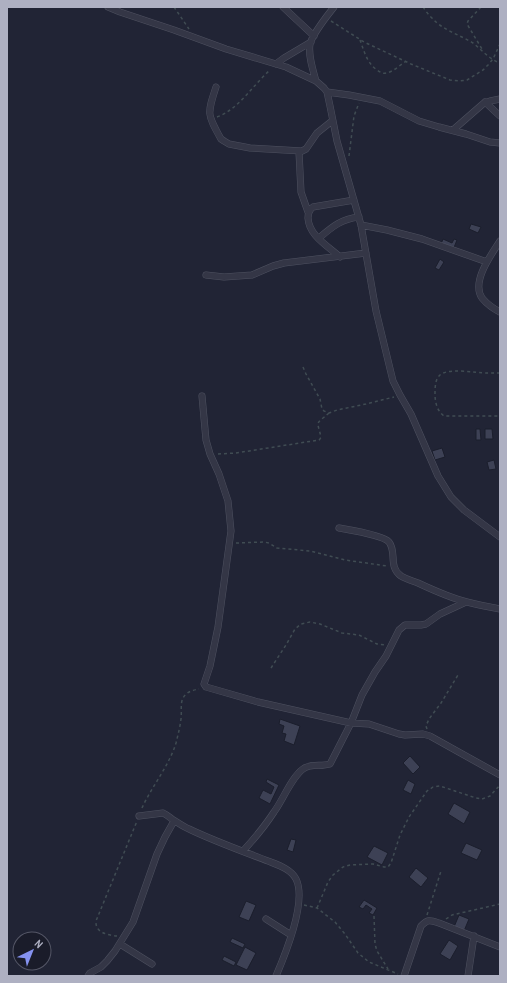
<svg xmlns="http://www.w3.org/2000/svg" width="507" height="983" viewBox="0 0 507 983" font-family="'Archivo Narrow',sans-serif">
  <rect width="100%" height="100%" fill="#212435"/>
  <path fill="#3d4155" stroke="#1b1e2c" d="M471 224 481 227 478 233 469 229Z
    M443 239 452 243 454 239 457 240 453 250 441 244Z
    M440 259 444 262 439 270 435 268Z
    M476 429H480L481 440H476Z
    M485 429H492L493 439H485Z
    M442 448 445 457 435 460 432 451Z
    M494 460 496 469 489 470 487 462Z
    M280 719 300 726 294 745 284 741 286 734 282 733 284 726 279 724Z
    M410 756 420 767 413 774 403 763Z
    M267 779 279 785 270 804 259 798 263 790 271 794 274 787 266 782Z
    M408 780 415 784 411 794 403 790Z
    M454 803 470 812 464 824 448 814Z
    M291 839 296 840 293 852 287 850Z
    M466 843 482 850 477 860 461 853Z
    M374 846 388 853 382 865 367 857Z
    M416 868 428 878 421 887 409 877Z
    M364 900 377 908 373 915 369 913 372 909 366 905 363 909 359 907Z
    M246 901 256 905 249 921 239 917Z
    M459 915 469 919 464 931 454 927Z
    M232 938 245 944 243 948 230 942Z
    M449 940 458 946 450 960 440 954Z
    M245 947 256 953 247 970 236 965Z
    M224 956 236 962 234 966 222 960Z"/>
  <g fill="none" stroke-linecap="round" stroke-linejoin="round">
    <defs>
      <path id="street" d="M108 7 120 12 174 30 226 49 286 67 316 81 324 88 327 92 330 106 337 141 361 225 376 311 393 381 400 395 411 414 438 476 451 497 464 510 500 537
        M283 7 314 36
        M276 64 284 58 311 42
        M316 81C313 70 308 56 310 44 313 33 327 16 334 7
        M216 87C207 114 207 114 221 139L224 141 229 144 250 148 302 151 306 149 317 133 332 121
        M327 92 349 95 380 101 419 121 439 127 466 134 490 142 500 143
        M485 102 500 116
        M453 130 484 103 490 101 500 99
        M299 152 301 192 308 212
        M361 225 387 230 422 239 487 262
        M319 238C332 227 341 219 359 217
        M500 241C491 255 471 282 482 298 487 304 494 309 500 312
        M340 257C328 246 309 236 308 218 308 213 309 210 313 207L354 200
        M206 275 224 277 252 275 273 266 284 263 366 253
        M202 396 206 440 210 454 219 474 228 501 231 531 218 627 210 666 204 684 206 687 258 702 351 723 369 724 399 734 405 735 423 734 430 736 500 775
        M339 528C350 530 383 535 389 542 397 552 388 567 401 576 406 579 413 581 418 583 433 590 451 598 467 602 478 605 489 607 500 609
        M139 816 163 813C168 815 171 819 175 821 180 824 184 827 189 829 214 841 242 851 268 861 278 865 291 869 296 879 307 901 285 955 276 976
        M243 851C254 839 265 826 274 812 283 800 291 778 303 769 311 763 321 767 330 764L351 723 362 695 375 672 386 656 399 630 405 625H421L426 624 440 614 466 602
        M266 919 291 935
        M120 944 152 964
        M88 976 90 973 101 967 107 961 115 951 133 922 157 854 165 837 174 821
        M404 976 421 926C428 919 430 920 439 923L500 947
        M468 976 474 936"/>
    </defs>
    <use href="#street" stroke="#4e5160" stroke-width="7"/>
    <path stroke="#404c53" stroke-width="1.5" stroke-dasharray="3 3" stroke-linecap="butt" d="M174 7 189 29
      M423 7C426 11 429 16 433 19 443 30 460 35 473 43 482 50 489 59 500 63
      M481 7 468 21 467 24 482 49
      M331 21 364 42 411 64 450 80 459 81 467 80 483 70 488 65 493 59 500 44
      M360 40C364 51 367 63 377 70 380 72 383 74 386 73 393 72 400 65 405 62
      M217 117C239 109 253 85 270 70
      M349 156 354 116 359 103
      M303 367 306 374 320 399 322 409 324 411 329 413 337 410 366 404 394 397
      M500 373C496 373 492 373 487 373 476 373 446 367 439 376 435 380 435 389 435 394 435 402 437 411 444 416H500
      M218 454 236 453 319 440 320 439 321 437C317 420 315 425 329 413
      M236 543 264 542 269 543 277 548 310 551 345 560 387 566
      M271 668 286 645 295 629 301 624 310 622 320 624 342 633 359 635 377 644 385 645
      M427 729 426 726 429 719 441 703 458 675
      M142 808C152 786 169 766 176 743 178 735 180 727 181 719 182 712 180 704 183 698 186 692 193 690 199 689
      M304 905 317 908 335 922 345 934 358 953 369 962 398 974
      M317 908 328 882 333 875 343 867 350 865 373 864 384 867H388L391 863 400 835 409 817 427 791 433 787 440 786 476 798 482 799 490 796 500 785
      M427 915 441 871
      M374 916 375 944 377 951 388 969
      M446 919 452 915 500 904
      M117 936C108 935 95 933 96 921L137 821"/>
    <use href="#street" stroke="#343646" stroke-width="6"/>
  </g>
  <rect width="507" height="983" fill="none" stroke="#aeb0c2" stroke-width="16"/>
  <g transform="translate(32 951) rotate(43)"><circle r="19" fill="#1a1c2a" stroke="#555767"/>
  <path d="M0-3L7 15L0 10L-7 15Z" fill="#8592f0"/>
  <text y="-6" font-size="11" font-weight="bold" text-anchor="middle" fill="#aeb0c2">N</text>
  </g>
</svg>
